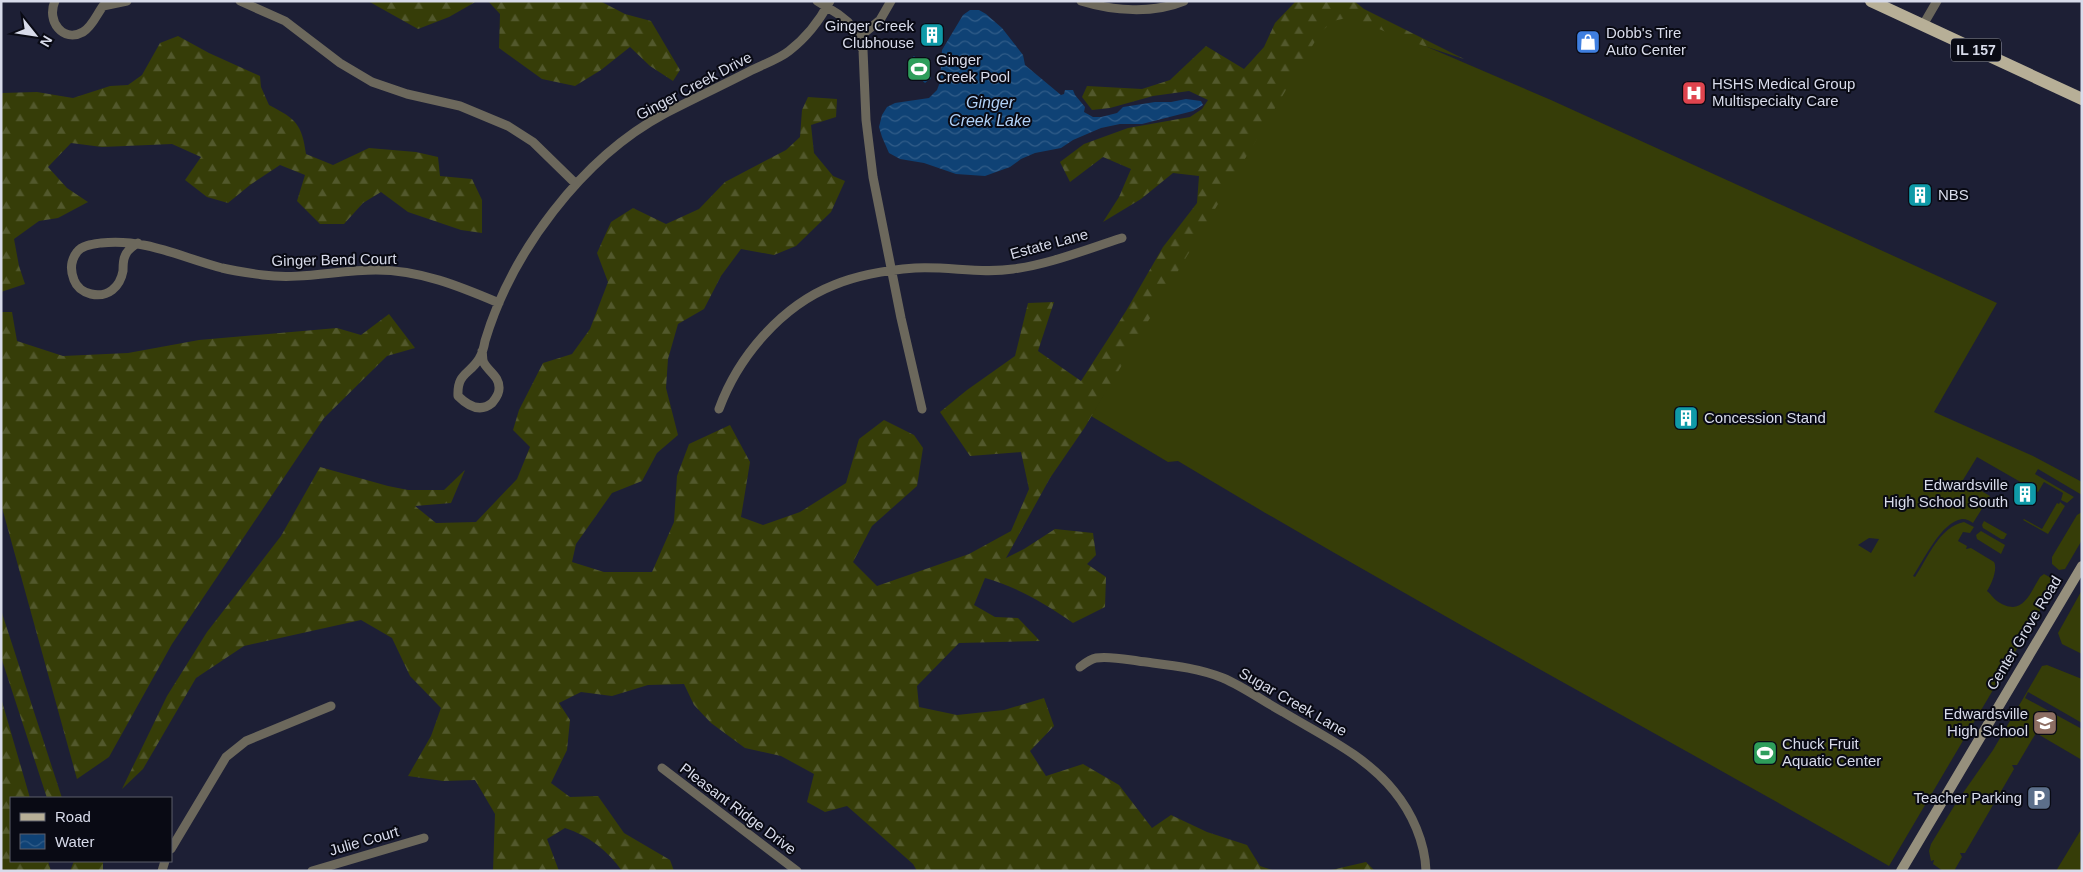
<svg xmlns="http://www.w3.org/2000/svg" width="2083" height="872" viewBox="0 0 2083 872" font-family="Arial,sans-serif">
  <defs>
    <pattern id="forest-firs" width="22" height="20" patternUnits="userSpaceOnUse" patternTransform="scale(1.25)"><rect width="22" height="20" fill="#363d08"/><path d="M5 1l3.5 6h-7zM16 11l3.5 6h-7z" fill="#52582c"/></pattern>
    <pattern id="water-waves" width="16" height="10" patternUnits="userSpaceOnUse" patternTransform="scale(1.25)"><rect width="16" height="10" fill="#0f4275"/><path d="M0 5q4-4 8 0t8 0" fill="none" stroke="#315d89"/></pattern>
  </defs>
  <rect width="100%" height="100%" fill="#1d1f35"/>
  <path fill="#363d08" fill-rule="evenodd" d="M1332 6 1551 100 1997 303 1934 412 2033 456 2082 482V495L2038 469 2035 474 2074 497 2067 503 2061 500 2063 493 2044 482 2038 492 1977 457 1963 480 1990 496 1973 523C1970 521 1967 519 1962 519 1941 522 1924 560 1913 576L1915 577C1928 558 1939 527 1964 522L1974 527 1970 533 1963 532 1958 541 1967 546 1966 549 1971 548 1994 562C1998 570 1991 585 1987 591 1990 593 1993 598 1997 601 2022 618 2029 595 2040 577L2044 574 2053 579 2055 585 1889 866C1653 730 1412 602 1178 461L1168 462 1091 416ZM1869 538 1879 539 1871 553 1858 545Z
    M2060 502 2065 506 2048 534 2023 520 2024 519 2042 529 2057 503 2059 504Z
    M2082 512V540L2065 569 2059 570 2052 564V557L2077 515Z
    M1984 521 2007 534 2004 539H2001L1983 528 1982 525Z
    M1981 531 2005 545 2001 554 1977 539 1976 535Z
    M2082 590V654L2062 644 2058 633Z
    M2047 665 2082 679V723L2028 692 2025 698 2082 729V760L2036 733 2017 765H2012L2014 769 1965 853H1960L1962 857 1954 871H1943L1933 864 1934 860 1931 861 1929 851 1931 844 1956 803 1993 750 2042 666Z
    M2082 828 2080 857 2082 871H2056Z"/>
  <path fill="url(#forest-firs)" d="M368 1H477L449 17 418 29Z
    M488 1H600L625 14 651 21 680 70 673 81 650 66 630 47 601 70 575 86 542 79 499 48 500 14Z
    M1296 1H1354L1364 9 1464 59 1400 38 1351 17 1333 21 1320 33 1085 427 1050 478 1006 558 1024 549 1055 529 1093 533 1096 555 1087 564 1106 577 1105 607 1073 623C1046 604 1017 587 985 578L974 605 995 617 1018 618 1040 641 959 643 917 686 919 707 957 715 1004 710 1044 698 1054 726 1030 751 1046 776 1083 764 1119 785 1152 828 1171 815 1207 832 1247 845 1260 866 1275 871H917L913 864 847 806 825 812 807 802 814 774 781 756 745 748 711 723 694 705 684 684 648 685 612 696 581 692 559 703 570 720 567 750 551 783 570 797 598 796 624 833 670 860 674 871H622C608 851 589 836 565 828L547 839 559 871H493L495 814 475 780 443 781 408 776 431 736 441 708 410 676 392 638 361 620 244 646 196 678 143 769 122 789 167 696 207 632 281 536 320 467 388 486 408 490H444L465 470 451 503 415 506 436 523 476 522 517 479 530 447 513 430 519 410 543 363 572 354 590 329 608 282 597 253 611 222 633 208 666 224 699 209 725 182 786 150 800 137 802 110 808 97 837 99 836 117 811 125 814 153 833 176 845 181 831 212 796 246 774 255 741 249 721 276 704 309 678 324 668 359 666 388 678 435 657 453 642 481 612 493 576 544 572 562 604 572H652L674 522 677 476 689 444 730 425 750 462 741 517 763 525 800 512 846 483 859 439 884 420 914 435 923 448 917 486 872 526 853 562 877 586 969 554 1011 531 1029 489 1021 452 970 456 940 412 967 390 1015 356 1028 303 1054 302 1038 351 1081 381 1126 311 1163 247 1197 203 1199 176 1173 173 1141 199 1103 222 1119 197 1131 169 1103 157 1070 182 1060 162 1084 144 1128 128 1190 117 1202 109 1208 100 1189 91 1153 96 1110 108 1092 110 1082 97 1087 86 1142 89 1170 80 1206 46 1244 69 1264 47 1275 23Z
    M178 36 209 53 260 76 261 87 269 105C296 119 302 124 306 154L333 165 369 148 416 152 438 157 440 176 472 179 482 200V233L461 230 408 212 381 192 363 203 344 224H320L297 201 305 175 280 165 250 185 228 203 207 197 185 180 201 157 172 144 102 147 71 143 48 167 67 188 88 202 58 218 39 221 14 239 19 266 25 284 1 292V93L37 92 73 98 110 86 128 85 142 75 160 43Z
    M1 312H12L17 341 63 356 128 353 199 340 337 328 361 335 389 314 415 348 387 356 324 418 172 644 109 757 77 779 1 504Z
    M1 610 62 798H47L1 657Z
    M1 698 30 798H11V861H48L51 871H1Z
    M74 861H103V871H70Z
    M1366 862 1375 871H1327Z"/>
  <path fill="url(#water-waves)" d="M970 10H979L986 14 1002 28 1023 55 1025 65 1061 95 1064 94 1065 90H1073L1075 95 1085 107 1084 112 1093 117H1101L1117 113 1123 107 1155 102H1171L1186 99 1201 101 1203 105 1193 111 1142 124H1120L1101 128 1073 140 1061 148 1035 153 1021 159 1010 167 985 176 956 174 924 163 900 159 889 153 882 137 879 127 882 115 887 107 895 103 929 98 937 90 940 82 942 50 963 15Z
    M914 56 922 63 931 78 925 83 916 75 908 61Z"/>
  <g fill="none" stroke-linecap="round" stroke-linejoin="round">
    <path stroke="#6c685c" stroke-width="9" d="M55 1C46 21 63 43 83 32 92 27 97 14 103 6L127 1
      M240 1 285 21 340 63 372 82 407 94 460 106 508 126 533 142 576 184
      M817 1 838 14 848 22 855 33 863 50 866 120 873 177 901 318 922 409
      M1081 1C1113 11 1153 14 1184 1
      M1923 25 1937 1
      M858 38 880 20 891 1
      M138 243C133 246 127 250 125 256 123 260 123 266 123 271 120 287 108 298 91 294 83 292 77 288 74 280 70 270 71 260 77 252 82 245 93 244 101 243 145 238 180 257 222 268 235 271 249 273 263 275 301 280 338 270 376 270 420 270 459 286 499 303
      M482 351C483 355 482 360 484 363 489 372 500 377 499 389 499 395 495 399 492 403 480 413 468 406 458 396 457 373 469 375 479 359 482 354 484 347 485 341 511 253 582 158 664 114 693 99 723 85 752 70 764 64 779 59 789 51 806 38 820 20 830 1
      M719 409C738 357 781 306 834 285 858 275 889 270 915 268 948 266 981 274 1013 269 1051 264 1087 249 1122 238
      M1080 667C1084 664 1090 659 1096 658 1109 656 1124 659 1138 661 1167 665 1195 667 1223 678 1244 687 1263 701 1283 712 1321 735 1365 755 1394 791 1412 813 1425 842 1426 871
      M662 768 797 871
      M171 849 226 757 246 741 331 706
      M162 871 165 861
      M312 871 424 838"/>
    <path stroke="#96907d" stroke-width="10" d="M1901 871 2082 566"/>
    <path stroke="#b7af97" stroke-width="12" d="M1871 1 2082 99"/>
  </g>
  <defs>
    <symbol id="building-square" viewBox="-11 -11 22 22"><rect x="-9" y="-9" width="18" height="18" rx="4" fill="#0f9aa8" stroke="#090a14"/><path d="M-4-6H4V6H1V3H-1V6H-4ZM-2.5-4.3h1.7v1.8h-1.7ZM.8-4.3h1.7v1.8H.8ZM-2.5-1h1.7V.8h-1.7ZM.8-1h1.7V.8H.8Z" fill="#fff"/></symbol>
    <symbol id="shop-square" viewBox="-11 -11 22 22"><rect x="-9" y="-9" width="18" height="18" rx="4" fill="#3f7fe0" stroke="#090a14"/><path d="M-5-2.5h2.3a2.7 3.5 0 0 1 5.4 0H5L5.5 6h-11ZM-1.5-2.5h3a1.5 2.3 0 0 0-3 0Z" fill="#fff"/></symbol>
    <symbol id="stadium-square" viewBox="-11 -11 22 22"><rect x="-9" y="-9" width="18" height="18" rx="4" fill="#2e9e5b" stroke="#090a14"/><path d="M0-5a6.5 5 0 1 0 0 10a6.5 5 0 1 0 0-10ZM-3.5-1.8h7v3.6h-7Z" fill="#fff"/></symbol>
    <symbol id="hospital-square" viewBox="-11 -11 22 22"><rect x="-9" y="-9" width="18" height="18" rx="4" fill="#e0444e" stroke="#090a14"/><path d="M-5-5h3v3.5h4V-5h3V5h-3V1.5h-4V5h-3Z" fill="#fff"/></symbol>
    <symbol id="school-square" viewBox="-11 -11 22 22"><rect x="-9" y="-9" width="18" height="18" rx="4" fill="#8d6e63" stroke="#090a14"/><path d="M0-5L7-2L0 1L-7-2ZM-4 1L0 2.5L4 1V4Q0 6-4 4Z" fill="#fff"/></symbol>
    <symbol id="parking-square" viewBox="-11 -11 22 22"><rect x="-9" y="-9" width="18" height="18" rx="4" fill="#5c6f8a" stroke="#090a14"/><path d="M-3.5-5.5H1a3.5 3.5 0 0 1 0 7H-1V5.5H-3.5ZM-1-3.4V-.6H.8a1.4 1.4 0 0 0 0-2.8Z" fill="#fff"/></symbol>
  </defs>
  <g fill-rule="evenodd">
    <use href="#building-square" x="918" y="21" width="28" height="28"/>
    <use href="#shop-square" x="1574" y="28" width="28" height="28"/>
    <use href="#stadium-square" x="905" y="55" width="28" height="28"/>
    <use href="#hospital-square" x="1680" y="79" width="28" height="28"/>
    <use href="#building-square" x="1906" y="181" width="28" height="28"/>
    <use href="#building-square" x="1672" y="404" width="28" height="28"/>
    <use href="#building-square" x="2011" y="480" width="28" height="28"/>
    <use href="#school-square" x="2031" y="709" width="28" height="28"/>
    <use href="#stadium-square" x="1751" y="739" width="28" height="28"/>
    <use href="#parking-square" x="2025" y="784" width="28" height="28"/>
  </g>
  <g text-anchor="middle" stroke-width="4" stroke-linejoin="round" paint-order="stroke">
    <rect fill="#090a14" stroke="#9a9caa" stroke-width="1" x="1951" y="38.5" width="50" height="23" rx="4"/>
    <g font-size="14" font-weight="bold" fill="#d8dbea">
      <text x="1976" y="55">IL 157</text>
    </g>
    <g font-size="15" fill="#d8dbea" stroke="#090a14" text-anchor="start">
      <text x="914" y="31" text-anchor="end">Ginger Creek<tspan x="914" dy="17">Clubhouse</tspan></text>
      <text x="1606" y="38">Dobb's Tire<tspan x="1606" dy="17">Auto Center</tspan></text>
      <text x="936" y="65">Ginger<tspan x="936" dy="17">Creek Pool</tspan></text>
      <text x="1712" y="89">HSHS Medical Group<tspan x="1712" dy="17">Multispecialty Care</tspan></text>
      <text x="1938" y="200">NBS</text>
      <text x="1704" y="423">Concession Stand</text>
      <text x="2008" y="490" text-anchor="end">Edwardsville<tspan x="2008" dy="17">High School South</tspan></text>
      <text x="2028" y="719" text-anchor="end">Edwardsville<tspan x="2028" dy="17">High School</tspan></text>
      <text x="1782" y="749">Chuck Fruit<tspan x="1782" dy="17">Aquatic Center</tspan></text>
      <text x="2022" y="803" text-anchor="end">Teacher Parking</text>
    </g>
    <g font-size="15" fill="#d8dbea" stroke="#090a14">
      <text transform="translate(694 86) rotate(-28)" y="5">Ginger Creek Drive</text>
      <text transform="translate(1049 244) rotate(-15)" y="5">Estate Lane</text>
      <text transform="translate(334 260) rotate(-1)" y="5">Ginger Bend Court</text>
      <text transform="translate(2024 633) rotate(-59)" y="5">Center Grove Road</text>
      <text transform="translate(1293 702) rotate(30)" y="5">Sugar Creek Lane</text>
      <text transform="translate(738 809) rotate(37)" y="5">Pleasant Ridge Drive</text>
      <text transform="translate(364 841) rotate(-16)" y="5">Julie Court</text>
    </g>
    <g font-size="16" font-style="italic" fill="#b1d1f7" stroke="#090a14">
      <text x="990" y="108">Ginger<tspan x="990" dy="18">Creek Lake</tspan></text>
    </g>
  </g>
  <rect width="2083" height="872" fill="none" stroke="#d8dbea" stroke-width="5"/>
  <rect x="10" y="797" width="162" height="65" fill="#090a14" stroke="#5c5e6a"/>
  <rect x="20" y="813" width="25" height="8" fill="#b7af97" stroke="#5c5e6a"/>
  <text x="55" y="822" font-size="15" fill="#d8dbea">Road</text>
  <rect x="20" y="834" width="25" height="15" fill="url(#water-waves)" stroke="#5c5e6a"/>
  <text x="55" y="847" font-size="15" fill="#d8dbea">Water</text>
  <g transform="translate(35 35) rotate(120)" stroke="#090a14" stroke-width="4" paint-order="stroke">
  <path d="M0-4L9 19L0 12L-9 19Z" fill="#d8dbea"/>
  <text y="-8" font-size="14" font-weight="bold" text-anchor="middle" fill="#d8dbea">N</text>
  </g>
</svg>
